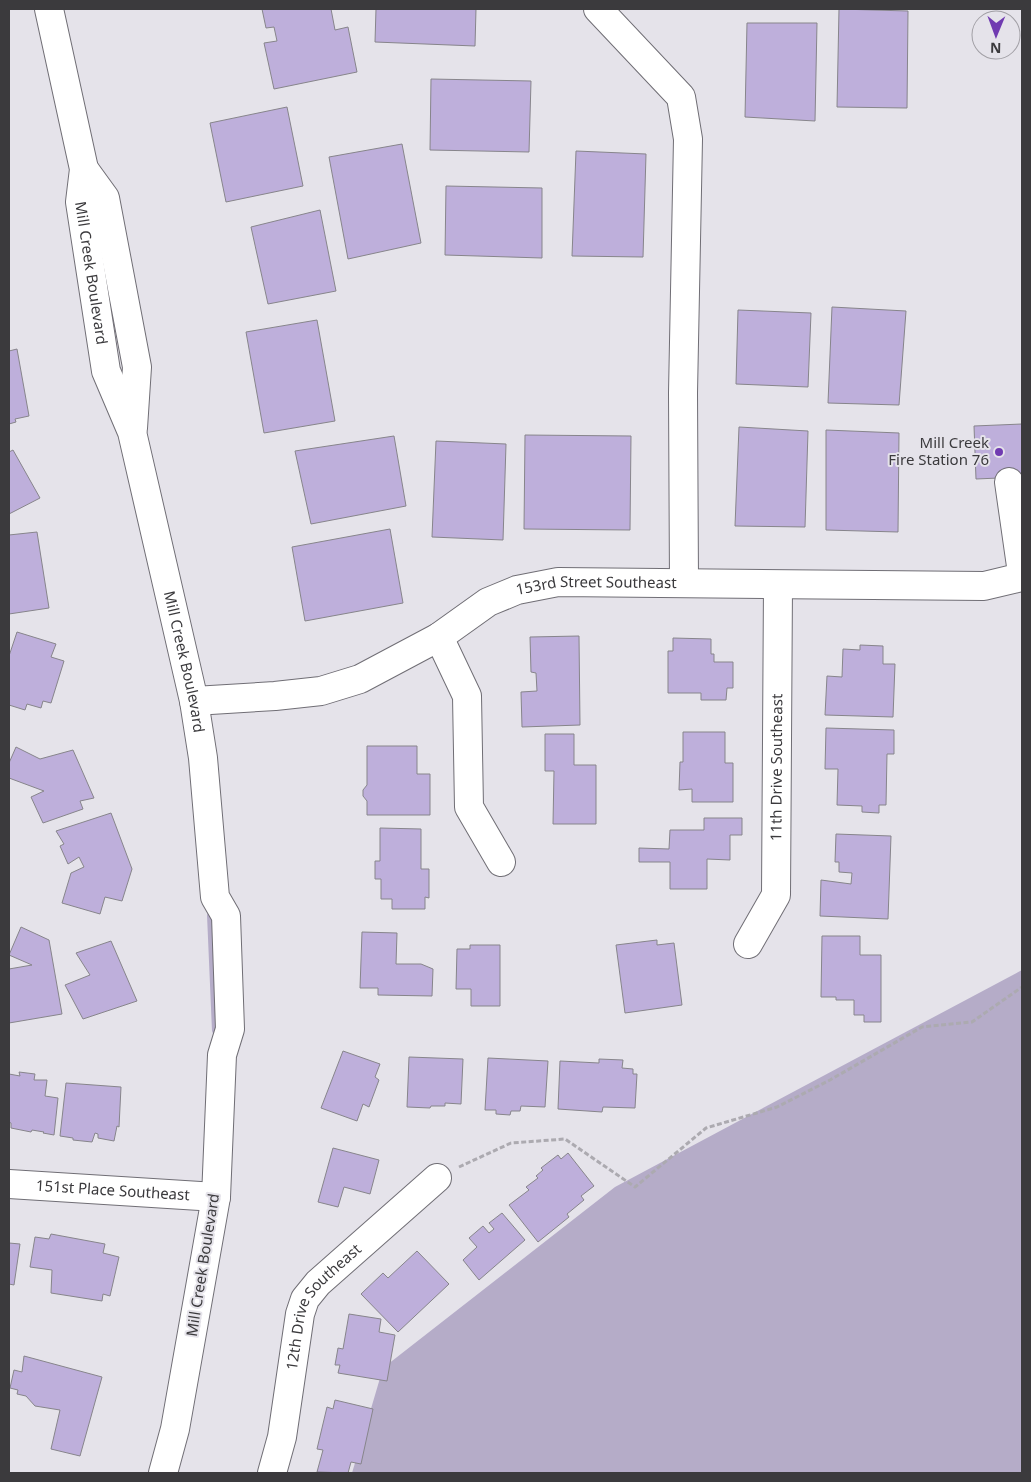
<svg xmlns="http://www.w3.org/2000/svg" width="1031" height="1482" viewBox="0 0 1031 1482" font-family="'Noto Sans',sans-serif">
  <rect width="100%" height="100%" fill="#e5e3ea"/>
  <path fill="#b5acc8" d="M215 897 222 1055 212 1031 207 915Z
    M1022 970V1473H352L383 1368 615 1187Z"/>
  <path fill="#beafdb" stroke="#87858b" d="M262 9H331L335 30 348 27 357 72 274 89 264 43 277 41 274 27 266 28Z
    M376 9H476L475 46 375 42Z
    M839 9 908 11 907 108 837 107Z
    M747 23H817L815 121 745 117Z
    M431 79 531 81 529 152 430 150Z
    M287 107 303 186 226 202 210 123Z
    M402 144 421 243 348 259 329 157Z
    M576 151 646 154 643 257 572 256Z
    M446 186 542 188V258L445 255Z
    M320 210 336 291 268 304 251 227Z
    M832 307 906 311 899 405 828 403Z
    M738 310 811 313 808 387 736 384Z
    M317 320 335 421 264 433 246 332Z
    M17 349 29 416 15 419 16 422 9 424V351Z
    M1022 424V477L976 479 974 426Z
    M739 427 808 431 805 527 735 526Z
    M826 430 899 433 898 532 826 530Z
    M525 435 631 436 630 530 524 529Z
    M394 436 406 506 311 524 295 451Z
    M436 441 506 444 503 540 432 537Z
    M13 450 40 498 9 514V452Z
    M390 529 403 603 305 621 292 547Z
    M37 532 49 608 9 614V535Z
    M17 632 56 644 51 657 64 661 51 703 43 701 41 708 27 704 25 710 9 705V656Z
    M579 636 580 725 522 727 521 692 537 691 536 673 531 672 530 637Z
    M673 638 711 639V654H714V662H733V688H727L726 700H701V693H668V651H673Z
    M860 645 883 646V664H895L893 717 825 715 827 676 842 677 843 649 860 650Z
    M826 728 894 730V754H887L886 805H879V813L862 812V806L837 805 838 769H825Z
    M683 732H725V763H733V802H692V789L679 790 680 762H683Z
    M545 734H574V765H596V824H553L554 771H545Z
    M367 746H417V774H430V815H367V801L363 796V790L367 785Z
    M16 747 40 759 73 750 94 798 80 801 83 809 43 823 31 797 44 791 9 778V763Z
    M111 813 132 869 122 901 105 897 100 914 62 903 71 873 84 867 79 857 68 864 60 846 64 844 56 831Z
    M704 818H742V835H730V860L707 859V889H670V862H639V848L669 849 670 830H704Z
    M380 828 421 829V869H429V898L425 897V909H392V899H381V879H375V861H380Z
    M836 834 891 836 888 919 820 916 821 880 851 884 852 873 839 872V862H835Z
    M21 927 49 940 62 1014 9 1023V969L32 965 9 955Z
    M362 932 397 933 396 964H421L433 969 432 996 378 995V988H360Z
    M822 936H860V955H881V1022H864V1015H854V1000H836V997H821Z
    M657 940V945L674 943 682 1005 625 1013 616 945Z
    M111 941 137 1001 83 1019 65 985 90 975 76 953Z
    M470 945H500V1006H471V989H456L457 949H470Z
    M343 1051 380 1064 375 1077 379 1080 369 1107 363 1104 357 1121 321 1108Z
    M409 1057 463 1059 461 1104 445 1103V1106H431L430 1108 407 1107Z
    M488 1058 548 1061 545 1107 521 1106 520 1111H511L510 1115 496 1114V1110H485Z
    M599 1059 623 1060 622 1068 633 1069V1074H637L635 1108 603 1107 602 1112 558 1109 560 1061 599 1063Z
    M19 1072 35 1074 34 1080H47L45 1096 58 1098 54 1135 43 1133 44 1132 32 1130 31 1132 11 1128V1123L9 1122V1074L20 1076Z
    M66 1083 121 1087 119 1127 117 1126 114 1141 98 1138V1134L95 1133 92 1142 73 1140V1138L60 1136Z
    M333 1148 379 1160 370 1194 344 1187 338 1207 318 1202Z
    M568 1153 594 1186 581 1196 584 1200 567 1214 569 1217 538 1242 509 1205 529 1190 526 1187 538 1178 536 1176 543 1170 541 1168 558 1155 561 1159Z
    M502 1213 525 1240 479 1280 463 1260 477 1247 469 1238 483 1226 489 1233 494 1229 489 1223Z
    M51 1234 105 1244 103 1253 119 1257 110 1296 103 1294 102 1301 51 1293 52 1270 30 1267 35 1237 49 1239Z
    M9 1243 20 1244 14 1285 9 1284Z
    M417 1251 449 1284 398 1332 361 1294 383 1273 388 1278Z
    M349 1314 381 1319 379 1332 395 1335 387 1381 338 1373 340 1365H335L338 1348 343 1349Z
    M24 1356 102 1377 80 1456 51 1449 60 1410 35 1406 26 1396 17 1394 18 1390 10 1388 14 1370 22 1372Z
    M335 1400 373 1409 361 1464 351 1462 348 1473 317 1472 323 1450 317 1449 327 1407 333 1409Z"/>
  <g fill="none" stroke-linecap="round" stroke-linejoin="round">
    <defs>
      <g id="minor">
        <path id="s1" d="M49 9 84 169 80 202 106 371 132 432 194 701 203 758 215 897 226 916 230 1029 222 1055 216 1197 175 1429 163 1473"/>
        <path d="M598 9 681 97 688 139 683 393 684 583"/>
        <path d="M84 169 105 198 137 367 133 428"/>
        <path d="M1009 482 1022 573"/>
        <path d="M439 637 467 696 469 807 501 862"/>
        <path id="s2" d="M194 701 275 696 321 691 360 679 439 637 488 602 517 590 558 582 984 586 1022 577"/>
        <path id="s3" d="M748 944 776 895 778 585"/>
        <path id="s4" d="M9 1184 216 1197"/>
        <path id="s5" d="M272 1473 282 1437 300 1314 305 1299 318 1283 437 1178"/>
      </g>
    </defs>
    <use href="#minor" stroke="#706e75" stroke-width="30"/>
    <path stroke="#acaab0" stroke-width="3" stroke-dasharray="5 2.5" stroke-linecap="butt" d="M459 1167 511 1143 565 1139 635 1187 706 1128 777 1107 830 1080 922 1027 972 1022 1022 987"/>
    <use href="#minor" stroke="#fff" stroke-width="28"/>
  </g>
  <circle fill="#703bb1" stroke="#e5e3ea" stroke-width="2" cx="999" cy="452" r="5"/>
  <g text-anchor="middle" stroke-width="4" stroke-linejoin="round" paint-order="stroke">
    <g font-size="15" fill="#3b3a3d" stroke="#e5e3ea">
      <text dy="5" stroke="none"><textPath href="#s1" startOffset="269">Mill Creek Boulevard</textPath></text>
      <text dy="5" stroke="none"><textPath href="#s2" startOffset="429">153rd Street Southeast</textPath></text>
      <text dy="5" stroke="none"><textPath href="#s1" startOffset="670">Mill Creek Boulevard</textPath></text>
      <text dy="5" stroke="none"><textPath href="#s3" startOffset="184">11th Drive Southeast</textPath></text>
      <text dy="5" stroke="none"><textPath href="#s4" startOffset="104">151st Place Southeast</textPath></text>
      <text transform="translate(203 1265) rotate(-81)" y="5">Mill Creek Boulevard</text>
      <text dy="5" stroke="none"><textPath href="#s5" startOffset="179">12th Drive Southeast</textPath></text>
    </g>
    <g font-size="15" fill="#3b3a3d" stroke="#e5e3ea" text-anchor="end">
      <text x="989" y="448">Mill Creek<tspan x="989" dy="17">Fire Station 76</tspan></text>
    </g>
  </g>
  <rect width="1031" height="1482" fill="none" stroke="#3b3a3d" stroke-width="20"/>
  <g transform="translate(996 35) rotate(181)"><circle r="24" fill="#e5e3ea" stroke="#a19fa5"/>
  <path d="M0-4L9 19L0 12L-9 19Z" fill="#703bb1"/>
  <text y="-8" font-size="14" font-weight="bold" text-anchor="middle" fill="#3b3a3d">N</text>
  </g>
</svg>
